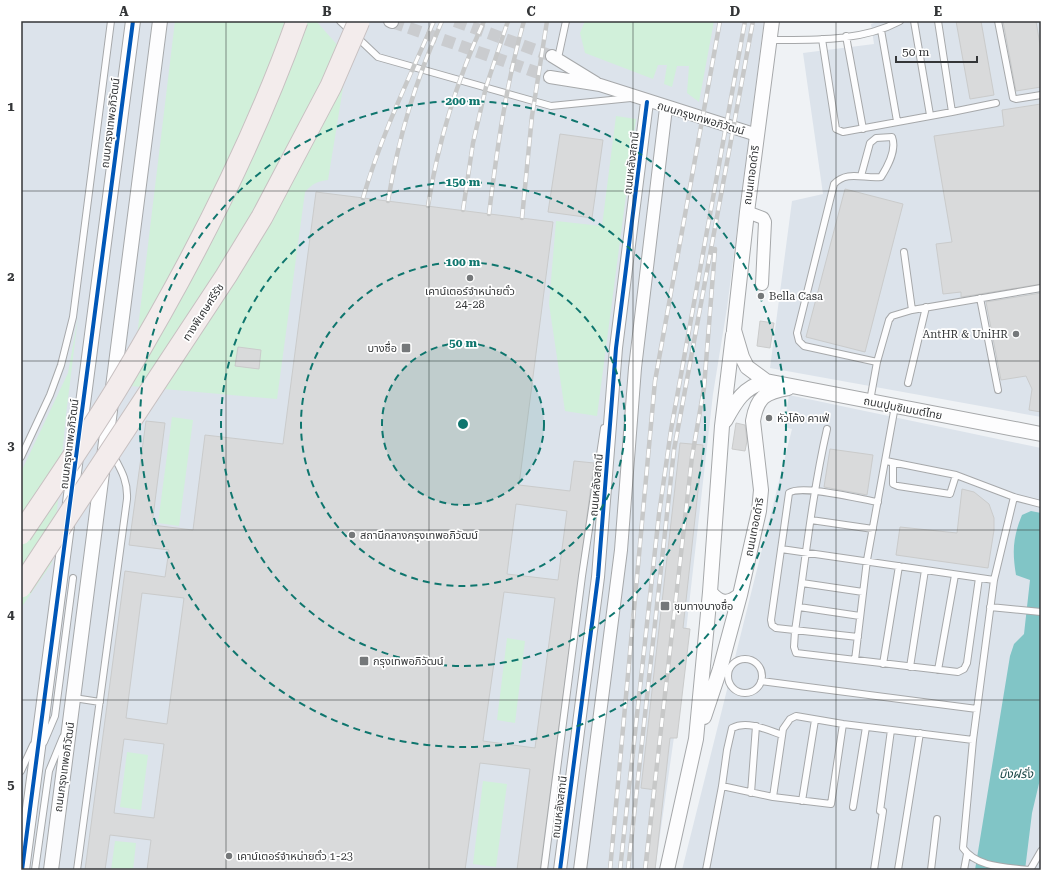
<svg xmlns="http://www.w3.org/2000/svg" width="1062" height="891" viewBox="0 0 1062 891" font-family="'Roboto Serif','Noto Sans Thai',serif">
  <rect width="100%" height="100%" fill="#eff2f5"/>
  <path fill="#dce3eb" d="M21 21H764L727 308 713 394 674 737 655 870H21Z
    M880 21H1041V417L770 368 792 201 823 194 803 53 874 44 871 24Z
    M789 395 1041 448V870H682L792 429 784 427Z"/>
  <path fill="#d1f0da" d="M175 21H316L348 57 328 180C317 181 312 184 305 192L277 399 131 386Z
    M585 21H714L699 102 687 93 689 66H677L672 87 664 84 667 65H658L653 79 585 53 580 33Z
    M616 116 636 119 597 416 565 411 549 304 556 221 602 226Z
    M78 317 66 415 52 563 21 608V472L68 373Z
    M172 417 193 420 179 526 158 523Z
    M507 638 525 641 515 723 497 720Z
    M127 752 148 755 141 810 120 807Z
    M483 781 507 784 496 867 473 864Z
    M115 841 136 843 133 870H111Z"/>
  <path fill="#81c5c6" d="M1031 511 1041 513V775L1032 813 1025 870H975L1010 656 1014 644 1024 634 1030 580 1016 575C1012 551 1013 537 1022 515Z"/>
  <path fill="#d9dadb" stroke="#cacbcb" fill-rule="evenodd" d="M956 21H981L994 95 970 99Z
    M1003 21H1036L1041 51V87L1016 91Z
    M1041 104V284L961 297V292L943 294 936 244 952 242 934 136 1004 126 1002 110Z
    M560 134 603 140 592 218 548 212Z
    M845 189 903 204 865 352 806 337Z
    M316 192 553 222 519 485 570 491 574 461 594 463 540 870H517L530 769 480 763 465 870H147L151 840 110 835 105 870H85L125 571 165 577 169 550 129 545 146 421 165 423 152 525 193 530 205 435 283 444ZM516 504 567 511 558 580 507 574ZM504 592 555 598 535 748 483 741ZM142 593 184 598 167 724 126 718ZM124 739 164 744 154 818 114 813Z
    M1041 293V412L1029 410 1032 389 1026 376 1001 380 986 302Z
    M760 321 774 323 770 348 757 346Z
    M238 347 261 350 259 369 235 366Z
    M736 423 745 425 747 441 745 451 732 449Z
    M680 443 703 445 683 628 690 629 677 738H670L655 870H647L656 790 641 788Z
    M830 449 873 455 867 495 824 487Z
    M962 489 974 492 989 504 994 518V530L988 568 896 555 900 527 957 533Z"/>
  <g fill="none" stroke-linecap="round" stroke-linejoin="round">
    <path stroke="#cacccf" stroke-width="12" stroke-dasharray="12 6" stroke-linecap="butt" d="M455 21 552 56
      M392 22 550 77"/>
    <defs>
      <path id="service" d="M340 21 378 57 551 106 631 98
        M914 21 930 115
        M998 21 1013 98 1016 99 1041 95
        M881 30 897 121
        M846 36 863 129
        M822 39 836 129 843 132 952 112 938 21
        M769 40C812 40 861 42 900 21
        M558 58 566 21
        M952 112 996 103
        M861 176 870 143 876 138 892 137C897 150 888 166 881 177 864 179 847 170 834 184L797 333 799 341 804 346 877 362
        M904 252 912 310
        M980 298 998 390
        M908 383 926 307
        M870 401 877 362 889 320 892 316 912 310 1041 288
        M827 429C812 495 805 563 795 631L794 647 796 653 958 672 964 669 967 663 979 578
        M21 457 50 395 61 365 73 317 111 21
        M886 461 956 475 1014 497 1041 504
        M893 463V484L898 486 950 494 956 475
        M811 520 873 529
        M781 549 994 580 973 740 963 848C977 868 1007 867 1029 870
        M994 580 1014 497
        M802 583 863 592
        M799 607 860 616
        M990 607 1041 612
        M858 637 776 628 772 625 771 620 789 493C801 484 860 499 878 502
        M728 676a17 17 0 1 1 34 0a17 17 0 1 1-34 0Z
        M855 660 867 560 895 406
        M883 664 899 566
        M910 667 925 570
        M938 670 955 575
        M761 681 977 709
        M74 698 100 702
        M44 742 55 716 73 578
        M21 771 33 745
        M722 786 773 797 831 804 843 724
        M751 793 756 726
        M773 797 783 729 790 719 796 716 843 724 973 740
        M802 801 815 720
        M853 807 866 727
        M880 811 891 730
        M35 870 49 771 63 737
        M77 870 127 499C128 481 121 470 113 455
        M544 870 582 576 604 428
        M706 870 722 786 727 750 732 728C747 720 768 730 782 735
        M874 870 883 811
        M898 870 920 733
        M931 870 937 819
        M964 870 967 854
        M1030 870 1041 851"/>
      <path id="minor" d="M390 21 392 22
        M552 56 596 83
        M550 77 600 85 757 135
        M747 212 763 218 765 222 762 284
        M560 870 598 577 616 348 647 102
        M580 870 621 550 635 368 666 108"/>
      <path id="tertiary" d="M772 21 747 212 734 330 742 357 747 367 766 381 1041 434
        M725 421C736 401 743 388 766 381
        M710 592C720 604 728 605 740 595
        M704 717 720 669 740 595 759 511 761 490 753 421C757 397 765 392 788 388
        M22 870 133 21
        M51 870 160 21
        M667 870 696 739 710 592 722 426 733 335"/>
    </defs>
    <use href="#service" stroke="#a6a8aa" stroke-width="8"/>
    <use href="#minor" stroke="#a6a8aa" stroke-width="14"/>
    <use href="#tertiary" stroke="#a6a8aa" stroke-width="16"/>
    <use href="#service" stroke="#fdfdfe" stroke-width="6"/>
    <use href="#minor" stroke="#fdfdfe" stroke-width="12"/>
    <use href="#tertiary" stroke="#fdfdfe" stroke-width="14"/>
    <defs>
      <path id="rail" d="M363 198C381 136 408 80 434 21
        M388 201C399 135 415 82 442 21
        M428 206C438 142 457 80 484 21
        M463 210 473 143 486 87 508 21
        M489 214C497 149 506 84 524 21
        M522 218 532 116 547 21
        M610 870 655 381 720 21
        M620 870 659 514 671 430 745 21
        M628 870 674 450 753 21
        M645 870 692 457 704 388 715 249"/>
    </defs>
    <use href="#rail" stroke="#c7c8c8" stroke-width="4.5"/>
    <use href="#rail" stroke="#fff" stroke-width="3" stroke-dasharray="9" stroke-linecap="butt"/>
    <defs>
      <path id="motorway-bridge" d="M21 534C55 483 91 432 122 380 191 265 252 147 297 21
        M21 587 226 276 262 217 331 86 359 21"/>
    </defs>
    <use href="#motorway-bridge" stroke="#c7c0c1" stroke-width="23" stroke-linecap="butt"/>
    <use href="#motorway-bridge" stroke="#f3ecec" stroke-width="21"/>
    <defs>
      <path id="cycleway" d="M22 870 133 21
        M560 870 598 577 616 348 647 102"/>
    </defs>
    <use href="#cycleway" stroke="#fff" stroke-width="6"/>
    <use href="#cycleway" stroke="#0057b8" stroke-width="4"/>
  </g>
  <path fill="none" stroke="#343638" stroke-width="1" stroke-opacity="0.55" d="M226 21V870M429 21V870M633 21V870M836 21V870M21 191H1041M21 361H1041M21 530H1041M21 700H1041"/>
  <circle cx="463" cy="424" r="81" fill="#0f766e" fill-opacity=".12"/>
  <g fill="none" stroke="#0f766e" stroke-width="2" stroke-dasharray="7 5">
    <circle cx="463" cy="424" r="81"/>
    <circle cx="463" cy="424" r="162"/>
    <circle cx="463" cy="424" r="242"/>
    <circle cx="463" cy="424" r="323"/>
  </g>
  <g fill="#75787a" stroke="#fff" stroke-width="1.5">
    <circle cx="470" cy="278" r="4"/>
    <circle cx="761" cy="296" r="4"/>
    <circle cx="1016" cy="334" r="4"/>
    <rect x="401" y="343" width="10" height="10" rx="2"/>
    <circle cx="769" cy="418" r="4"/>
    <circle cx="352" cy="535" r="4"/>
    <rect x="660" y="601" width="10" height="10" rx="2"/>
    <rect x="359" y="656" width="10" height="10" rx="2"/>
    <circle cx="229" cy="856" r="4"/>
  </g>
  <g text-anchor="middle" stroke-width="3.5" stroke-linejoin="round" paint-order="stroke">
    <g font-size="11" fill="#343638" stroke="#fff">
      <text transform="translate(701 118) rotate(17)" y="4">ถนนกรุงเทพอภิวัฒน์</text>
      <text transform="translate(110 123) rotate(-83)" y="4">ถนนกรุงเทพอภิวัฒน์</text>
      <text transform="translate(631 163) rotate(-83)" y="4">ถนนหลังสถานี</text>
      <text transform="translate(751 175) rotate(-82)" y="4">ถนนเทอดดำริ</text>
      <text transform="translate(203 312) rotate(-57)" y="4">ทางพิเศษศรีรัช</text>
      <text transform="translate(903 408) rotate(11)" y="4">ถนนปูนซิเมนต์ไทย</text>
      <text transform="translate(69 444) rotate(-83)" y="4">ถนนกรุงเทพอภิวัฒน์</text>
      <text transform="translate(596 485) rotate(-85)" y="4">ถนนหลังสถานี</text>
      <text transform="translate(754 527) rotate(-79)" y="4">ถนนเทอดดำริ</text>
      <text transform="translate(64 767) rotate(-82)" y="4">ถนนกรุงเทพอภิวัฒน์</text>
      <text transform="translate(559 807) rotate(-83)" y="4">ถนนหลังสถานี</text>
    </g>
    <g font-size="11" fill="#343638" stroke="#fff" text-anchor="start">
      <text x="470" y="295" text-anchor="middle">เคาน์เตอร์จำหน่ายตั๋ว<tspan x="470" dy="13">24-28</tspan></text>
      <text x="769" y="300">Bella Casa</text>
      <text x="1008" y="338" text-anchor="end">AntHR &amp; UniHR</text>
      <text x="397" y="352" text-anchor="end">บางซื่อ</text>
      <text x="777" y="422">หัวโค้ง คาเฟ่</text>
      <text x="360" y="539">สถานีกลางกรุงเทพอภิวัฒน์</text>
      <text x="674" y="610">ชุมทางบางซื่อ</text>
      <text x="373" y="665">กรุงเทพอภิวัฒน์</text>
      <text x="237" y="860">เคาน์เตอร์จำหน่ายตั๋ว 1-23</text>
    </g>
    <g font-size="12" font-style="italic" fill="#1d4949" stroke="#fff">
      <text x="1016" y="778">บึงฝรั่ง</text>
    </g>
  </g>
  <circle cx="463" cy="424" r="6" fill="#0f766e" stroke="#fff" stroke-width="2"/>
  <g font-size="12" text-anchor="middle" font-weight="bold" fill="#0f766e" stroke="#fff" stroke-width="3.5" stroke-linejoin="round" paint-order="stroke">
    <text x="463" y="105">200 m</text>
    <text x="463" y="186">150 m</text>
    <text x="463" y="266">100 m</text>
    <text x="463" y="347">50 m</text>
  </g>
  <rect width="1062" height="891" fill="none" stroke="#ffffff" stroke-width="44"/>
  <path d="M896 56v6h81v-6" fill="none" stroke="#343638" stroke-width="2"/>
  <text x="902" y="56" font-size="12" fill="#343638" stroke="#ffffff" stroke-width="3" paint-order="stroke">50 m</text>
  <rect x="22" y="22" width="1018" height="847" fill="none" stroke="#343638" stroke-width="1.5"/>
  <g font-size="13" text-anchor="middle" font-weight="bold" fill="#343638">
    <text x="124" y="16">A</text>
    <text x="327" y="16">B</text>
    <text x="531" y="16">C</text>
    <text x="735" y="16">D</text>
    <text x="938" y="16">E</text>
    <text x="11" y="111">1</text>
    <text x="11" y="281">2</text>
    <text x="11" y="450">3</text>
    <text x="11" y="619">4</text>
    <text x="11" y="789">5</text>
  </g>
</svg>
